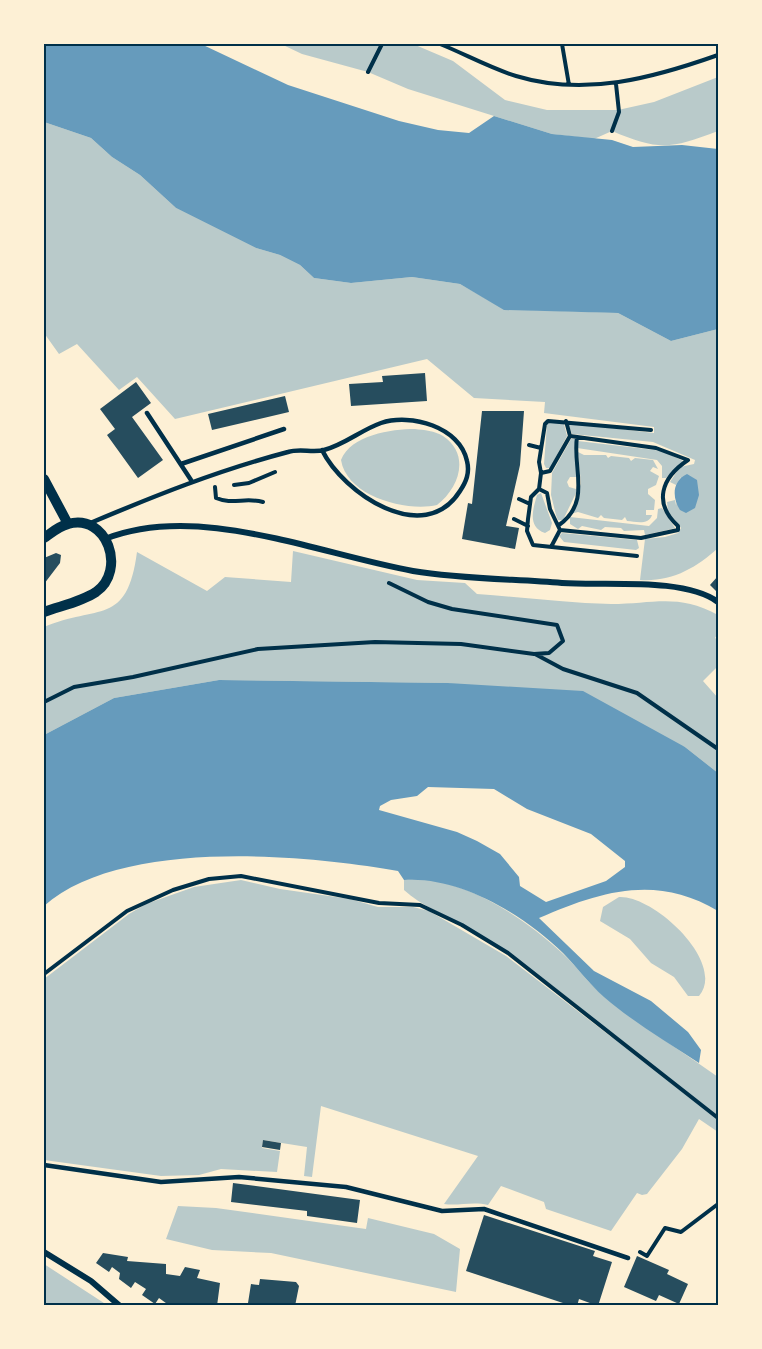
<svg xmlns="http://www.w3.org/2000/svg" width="762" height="1349" viewBox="0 0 762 1349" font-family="Rubik,sans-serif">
  <rect width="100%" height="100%" fill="#fdf0d5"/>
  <path fill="#b9caca" d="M281 44H413L453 61 505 100 547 110H618L654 102 718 77V131C671 149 659 151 612 131L594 139 552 134 408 89 368 72 302 54Z
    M44 122 91 138 112 157 140 175 176 208 256 248 280 255 300 265 314 278 351 283 412 277 460 284 504 309 618 313 671 341 718 329V548C696 568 672 582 640 580L645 539 665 537 678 533 681 528 668 511 667 502 675 500 676 505 681 477 676 485 670 482 680 467 694 464 695 460 653 442 572 434 568 423 654 433V427L544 413 545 402 474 398 427 359 175 419 137 377 119 390 77 344 59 354 44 333Z
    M551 422 564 424 567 436 550 468H546L544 464 547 424Z
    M415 429C424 430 435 431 443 436 471 455 459 488 437 505 407 512 347 497 341 460 351 435 391 429 415 429Z
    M571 439H575L578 477H570L567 482 569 487 576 489V493L563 520H558L556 515 551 495 552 473Z
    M578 441 663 451 683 461 666 478H662V466L657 460 577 448Z
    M578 452 584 455H606L608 458 611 456 629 458 631 461 635 458 653 460 658 469 653 467 650 471 659 476 656 485 648 489V494L655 500 654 510H646V515H652C649 525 637 522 627 521L625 517 622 520 604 518 601 515 598 518 578 512 570 514 581 484Z
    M541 493 552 523 550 530 545 533C527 527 533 509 537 495Z
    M662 508 675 528 672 529 645 535 644 530 624 531 621 528 605 527 601 530 582 526 578 529 570 524V517L649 526 657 518 658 509Z
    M562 533 637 540 639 548 636 550 564 542 559 536Z
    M293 551 417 580 465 583 477 594C521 597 566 603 611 604 653 604 678 593 718 615V633L715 638 718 640V666L703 681 718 698V773L685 747 448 683 219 680 114 698 44 735V627C98 604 127 627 137 552L207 591 225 577 291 582Z
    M421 879C471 883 524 918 561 952 577 966 589 985 606 998 642 1026 681 1051 718 1077V1132L699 1119 682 1149 647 1194 642 1195 637 1193 611 1231 546 1209 544 1202 501 1186 488 1205C473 1201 459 1206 444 1204L478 1156 321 1106 312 1177 304 1176 307 1147 263 1140 262 1148 280 1151 277 1172 221 1169 199 1175 161 1176 44 1160V979L129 914 146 904 194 887 241 880 280 889 350 899 378 907H413L429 911 506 956 614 1039C573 997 513 956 463 925 443 913 421 906 404 890V880Z
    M619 897C654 895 727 963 699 996H688L674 977 651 963 630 939 600 921 603 907Z
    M178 1206 216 1208 366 1229 368 1218 434 1234 460 1249 456 1292 271 1253 212 1250 166 1239Z
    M44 1264 107 1305H44Z"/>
  <path fill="#669bbc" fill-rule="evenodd" d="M44 44H201L288 85 399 121 438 130 469 133 494 116 552 134 612 140 633 147 682 145 718 149V329L671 341 618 313 504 310 460 284 412 277 351 283 314 278 300 265 280 255 256 248 176 208 140 175 112 157 91 138 44 122Z
    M687 474 697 480 699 495 695 508 686 513 680 510C672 498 672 481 687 474Z
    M219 680 448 683 583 691 685 747 718 773V911C657 874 601 891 539 918L594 971 651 1001 688 1032 701 1050 699 1063C667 1042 633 1022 604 997 589 984 577 967 563 953 524 915 460 876 404 880L398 871C304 854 120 838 44 906V735L114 698ZM428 787 494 789 527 809 591 834 625 861V867L606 881 546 902 520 886 519 877 500 854 477 841 457 832 379 810 380 806 391 800 417 796Z"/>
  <path fill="#264d5e" d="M425 373 427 401 351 406 349 384 383 382 382 376Z
    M136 382 151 403 132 417 163 460 138 478 107 435 115 429 100 409Z
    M285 396 289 412 212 430 208 414Z
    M482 411H524L520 465 506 526 519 528 515 549 462 539 468 503 472 504Z
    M56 553 61 555 60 563 44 584V558Z
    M718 576V593L710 585Z
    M263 1140 281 1143 280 1150 262 1147Z
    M233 1183 360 1200 357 1223 307 1216V1211L231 1202Z
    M484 1215 595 1251 593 1256 612 1262 598 1306 579 1299 577 1306H572L466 1271Z
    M103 1253 128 1257 127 1261 166 1264V1274L180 1276 185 1267 200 1270 197 1278 220 1283 217 1306H170L159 1298 155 1304 142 1295 146 1289 135 1282 131 1288 119 1279 120 1273 112 1267 109 1272 96 1263Z
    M637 1256 669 1270 667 1274 688 1284 679 1304 659 1295 656 1301 624 1287Z
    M260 1279 296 1282 299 1286 295 1306 248 1303 251 1284 259 1285Z"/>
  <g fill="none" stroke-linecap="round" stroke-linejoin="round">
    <path stroke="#003049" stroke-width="4" d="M440 44C465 54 490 68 516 76 585 97 653 78 718 55
      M562 44 569 85
      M368 72 382 44
      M612 131 619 112 616 84
      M529 445 541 448
      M541 473 550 471 570 436 566 421
      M234 485 249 483 275 472
      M215 487 216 498C232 505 246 497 263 502
      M539 489 547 493 550 509 560 530 551 547
      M519 499 530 504
      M514 519 528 526
      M559 525C592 502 572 467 577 437
      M560 530 641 538 678 530V526C653 503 661 478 688 460L656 448 570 436
      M637 556 533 545 527 531 528 519 531 497 539 489 541 473 539 462 545 424 548 421 651 430
      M535 654 563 669 637 693 718 749
      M44 702 74 687 133 677 258 649 375 642 461 644 534 654 549 653 563 641 557 625 452 609 428 602 389 583
      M44 974 127 911 173 890 209 879 241 876 379 903 420 905 462 925 508 953 718 1118
      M640 1252 647 1256 665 1228 681 1232 718 1204"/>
    <path stroke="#003049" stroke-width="4.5" d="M147 413 191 480
      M181 464 284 429
      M88 524C154 496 219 470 288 452 300 448 312 453 324 450 344 445 361 430 381 423 411 413 460 427 467 461 470 473 466 482 460 491 424 548 343 493 322 450
      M44 1165 161 1182 239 1177 346 1187 442 1211 484 1209 628 1258"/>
    <path stroke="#003049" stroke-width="6" d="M105 539C198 502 318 554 413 571 461 579 513 579 562 583 606 586 684 577 718 602
      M44 1252 91 1281 120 1306"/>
    <path stroke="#003049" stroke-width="10" d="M44 479 68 524
      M44 538C51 533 59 526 68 524 107 513 127 570 96 592 81 602 60 606 44 612"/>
  </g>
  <rect width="762" height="1349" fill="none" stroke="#fdf0d5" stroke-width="90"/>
  <rect x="45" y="45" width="672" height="1259" fill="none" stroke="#003049" stroke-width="2"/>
</svg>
